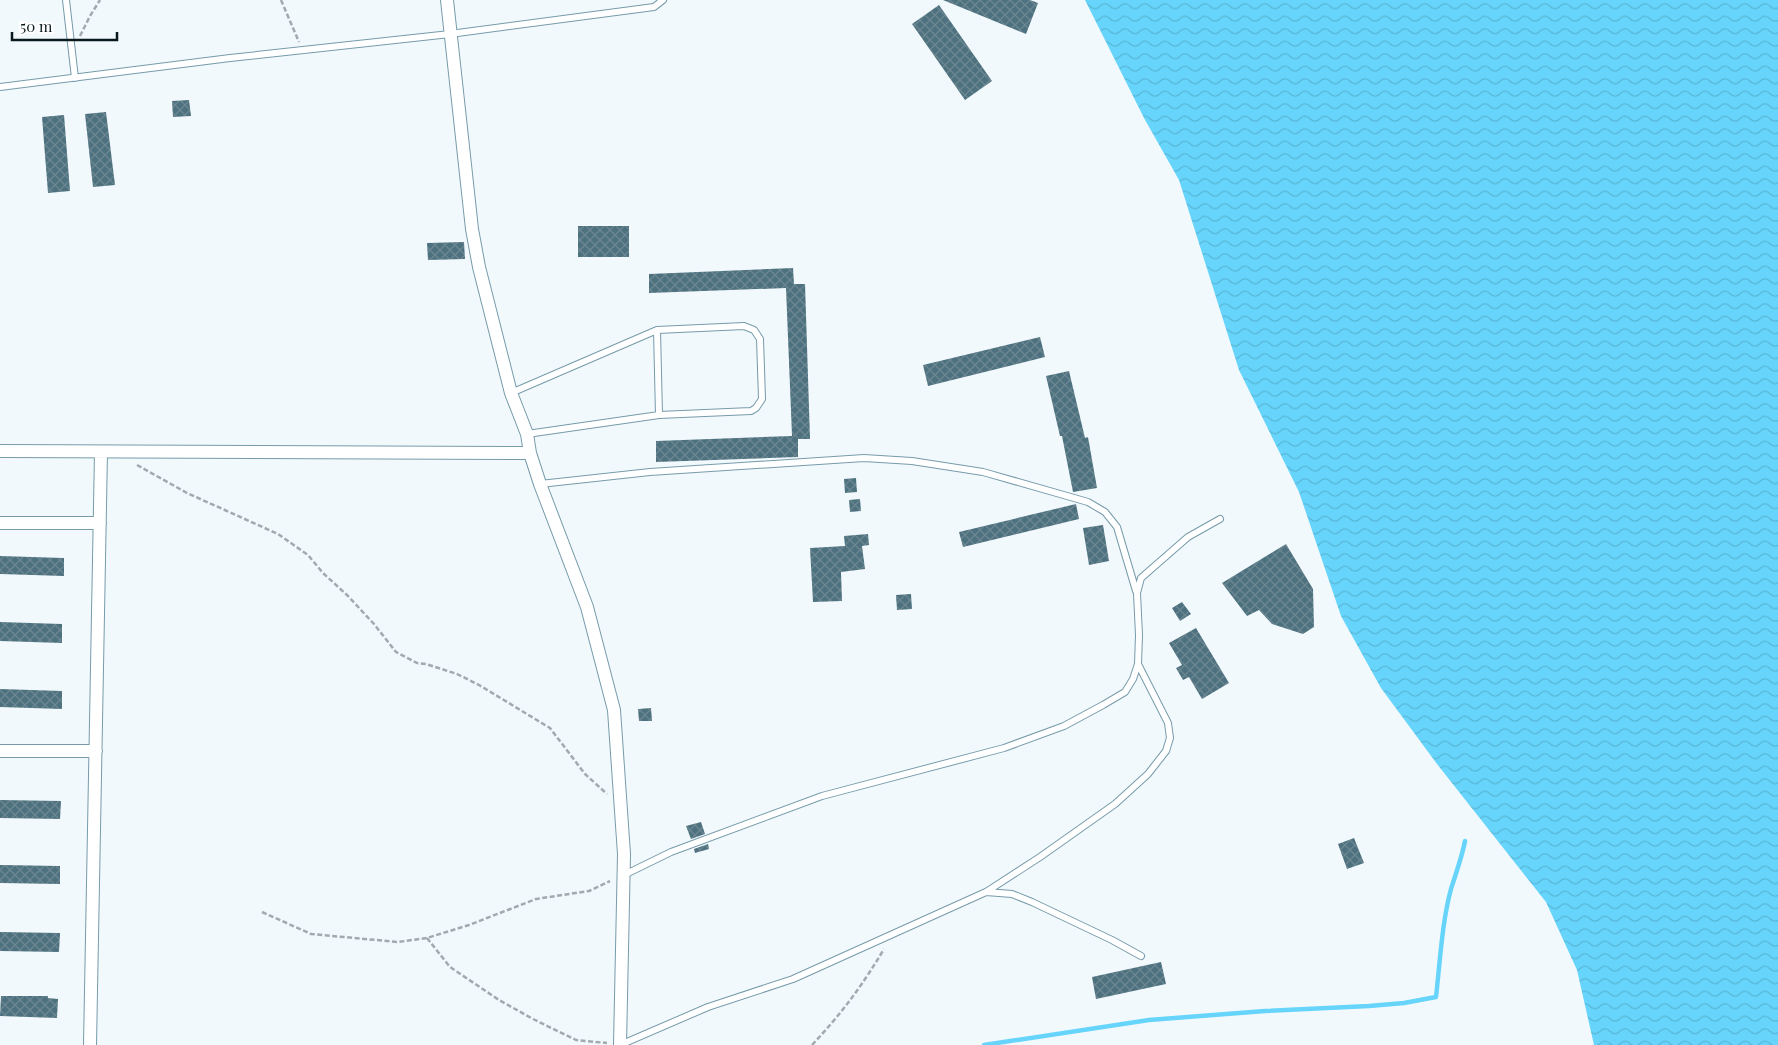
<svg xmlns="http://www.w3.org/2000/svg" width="1778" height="1045" viewBox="0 0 1778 1045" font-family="'Playfair Display',serif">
  <defs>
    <pattern id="water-waves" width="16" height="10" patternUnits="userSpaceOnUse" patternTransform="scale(1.25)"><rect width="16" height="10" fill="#67d5fb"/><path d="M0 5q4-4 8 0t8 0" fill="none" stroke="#58b6d7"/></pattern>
    <pattern id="building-cross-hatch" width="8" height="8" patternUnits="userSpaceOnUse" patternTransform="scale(1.25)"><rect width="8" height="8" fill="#4d717f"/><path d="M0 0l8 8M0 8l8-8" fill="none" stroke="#6c8791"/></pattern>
  </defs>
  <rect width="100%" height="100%" fill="#f2f9fd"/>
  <path fill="url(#water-waves)" d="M1085 0H1778V1045H1594L1577 970 1546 902 1437 764 1381 688 1341 616 1299 492 1239 370 1179 180 1144 118Z"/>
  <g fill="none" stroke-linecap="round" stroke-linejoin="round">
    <path stroke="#67d5fb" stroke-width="4.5" d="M984 1045 1149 1020 1265 1011 1369 1006 1404 1003 1436 997C1440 962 1442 922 1451 889 1456 873 1462 857 1465 841"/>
  </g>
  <path fill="url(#building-cross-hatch)" d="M943 0H1030L1038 3 1026 34Z
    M939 5 992 81 965 100 912 24Z
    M189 100 191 116 173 117 172 101Z
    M106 112 115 185 93 187 85 114Z
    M64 115 70 191 48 193 42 117Z
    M578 226H629V257H578Z
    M464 242 465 259 428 260 427 243Z
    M793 268 794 284H805L810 439H798V457L656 462V441L792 436 786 288 649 293V274Z
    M1040 337 1045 357 928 386 923 365Z
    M1069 371 1085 438 1088 437 1097 488 1073 492 1062 436H1060L1046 376Z
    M856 478 857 492 845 493 844 479Z
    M860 499 861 511 850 512 849 500Z
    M1076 504 1079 519 963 547 959 532Z
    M1103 525 1109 561 1089 565 1083 528Z
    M868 534 869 545 862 546 865 569 841 572 842 601 813 602 810 548 845 546 844 536Z
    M1286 544 1313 589 1314 627 1303 634 1272 624 1259 610 1247 616 1222 583Z
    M0 556 64 558V576L0 574Z
    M911 594 912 609 897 610 896 595Z
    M1182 602 1191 614 1180 621 1172 608Z
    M0 622 62 624V643L0 641Z
    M1196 628 1229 683 1202 699 1189 677 1183 680 1176 668 1182 665 1169 643Z
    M0 689 62 691V709L0 707Z
    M651 708 652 721H639L638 709Z
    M0 800 61 801 60 819 0 818Z
    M701 822 705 834 691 839 686 826Z
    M1354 838 1364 863 1347 869 1338 844Z
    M708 844 709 849 695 853 694 849Z
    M0 865 60 866V884L0 883Z
    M0 932 60 933 59 952 0 951Z
    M1161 962 1166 984 1096 999 1092 977Z
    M1 996H48V998L58 999 57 1018 0 1016Z"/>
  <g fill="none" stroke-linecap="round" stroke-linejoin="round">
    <defs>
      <path id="lane" d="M66 0 75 78
        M0 87 230 58 450 34 654 7 663 0
        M657 330 659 415
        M511 393 657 330 744 326 754 330 760 339 762 399 756 408 751 411 659 415 527 434
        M540 484 650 472 864 458 912 461 983 472 1088 502 1105 512 1117 527 1136 591
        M624 875 671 852 822 796 1004 748 1064 726 1103 705 1125 692 1133 679 1138 664 1139 635 1137 593 1141 578 1188 537 1220 519
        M986 892 1012 894 1032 902 1112 940 1141 956
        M620 1045 708 1007 793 979 986 892 1040 857 1115 804 1148 774 1166 751 1170 738 1168 723 1138 664"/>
      <path id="street" d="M447 0 472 229 479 267 511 393 527 434 530 453 540 484 587 607 614 710 624 854 620 1045
        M0 451 530 453
        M0 523H100
        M0 751H96
        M90 1045 101 452"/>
    </defs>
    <use href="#lane" stroke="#769baa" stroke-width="8"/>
    <use href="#street" stroke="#769baa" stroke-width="14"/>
    <path stroke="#a0aaaf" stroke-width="2.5" stroke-dasharray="5 2.5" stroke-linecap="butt" d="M281 0 299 42
      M80 36 90 16 100 0
      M137 465 187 493 278 534 308 555 323 573 348 596 374 624 396 652 417 663 426 664 457 674 479 685 550 728 585 774 607 794
      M262 912 311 934 398 942 427 938 469 925 536 899 589 891 610 881
      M427 938 450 967 499 1000 533 1019 576 1040 607 1043
      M812 1045C842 1013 862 986 884 949"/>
    <use href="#lane" stroke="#fff" stroke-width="6"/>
    <use href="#street" stroke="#fff" stroke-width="12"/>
  </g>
  <path d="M12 32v8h105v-8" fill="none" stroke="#0a191e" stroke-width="2.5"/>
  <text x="20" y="32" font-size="15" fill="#0a191e" stroke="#ffffff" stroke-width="4" paint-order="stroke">50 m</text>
</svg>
